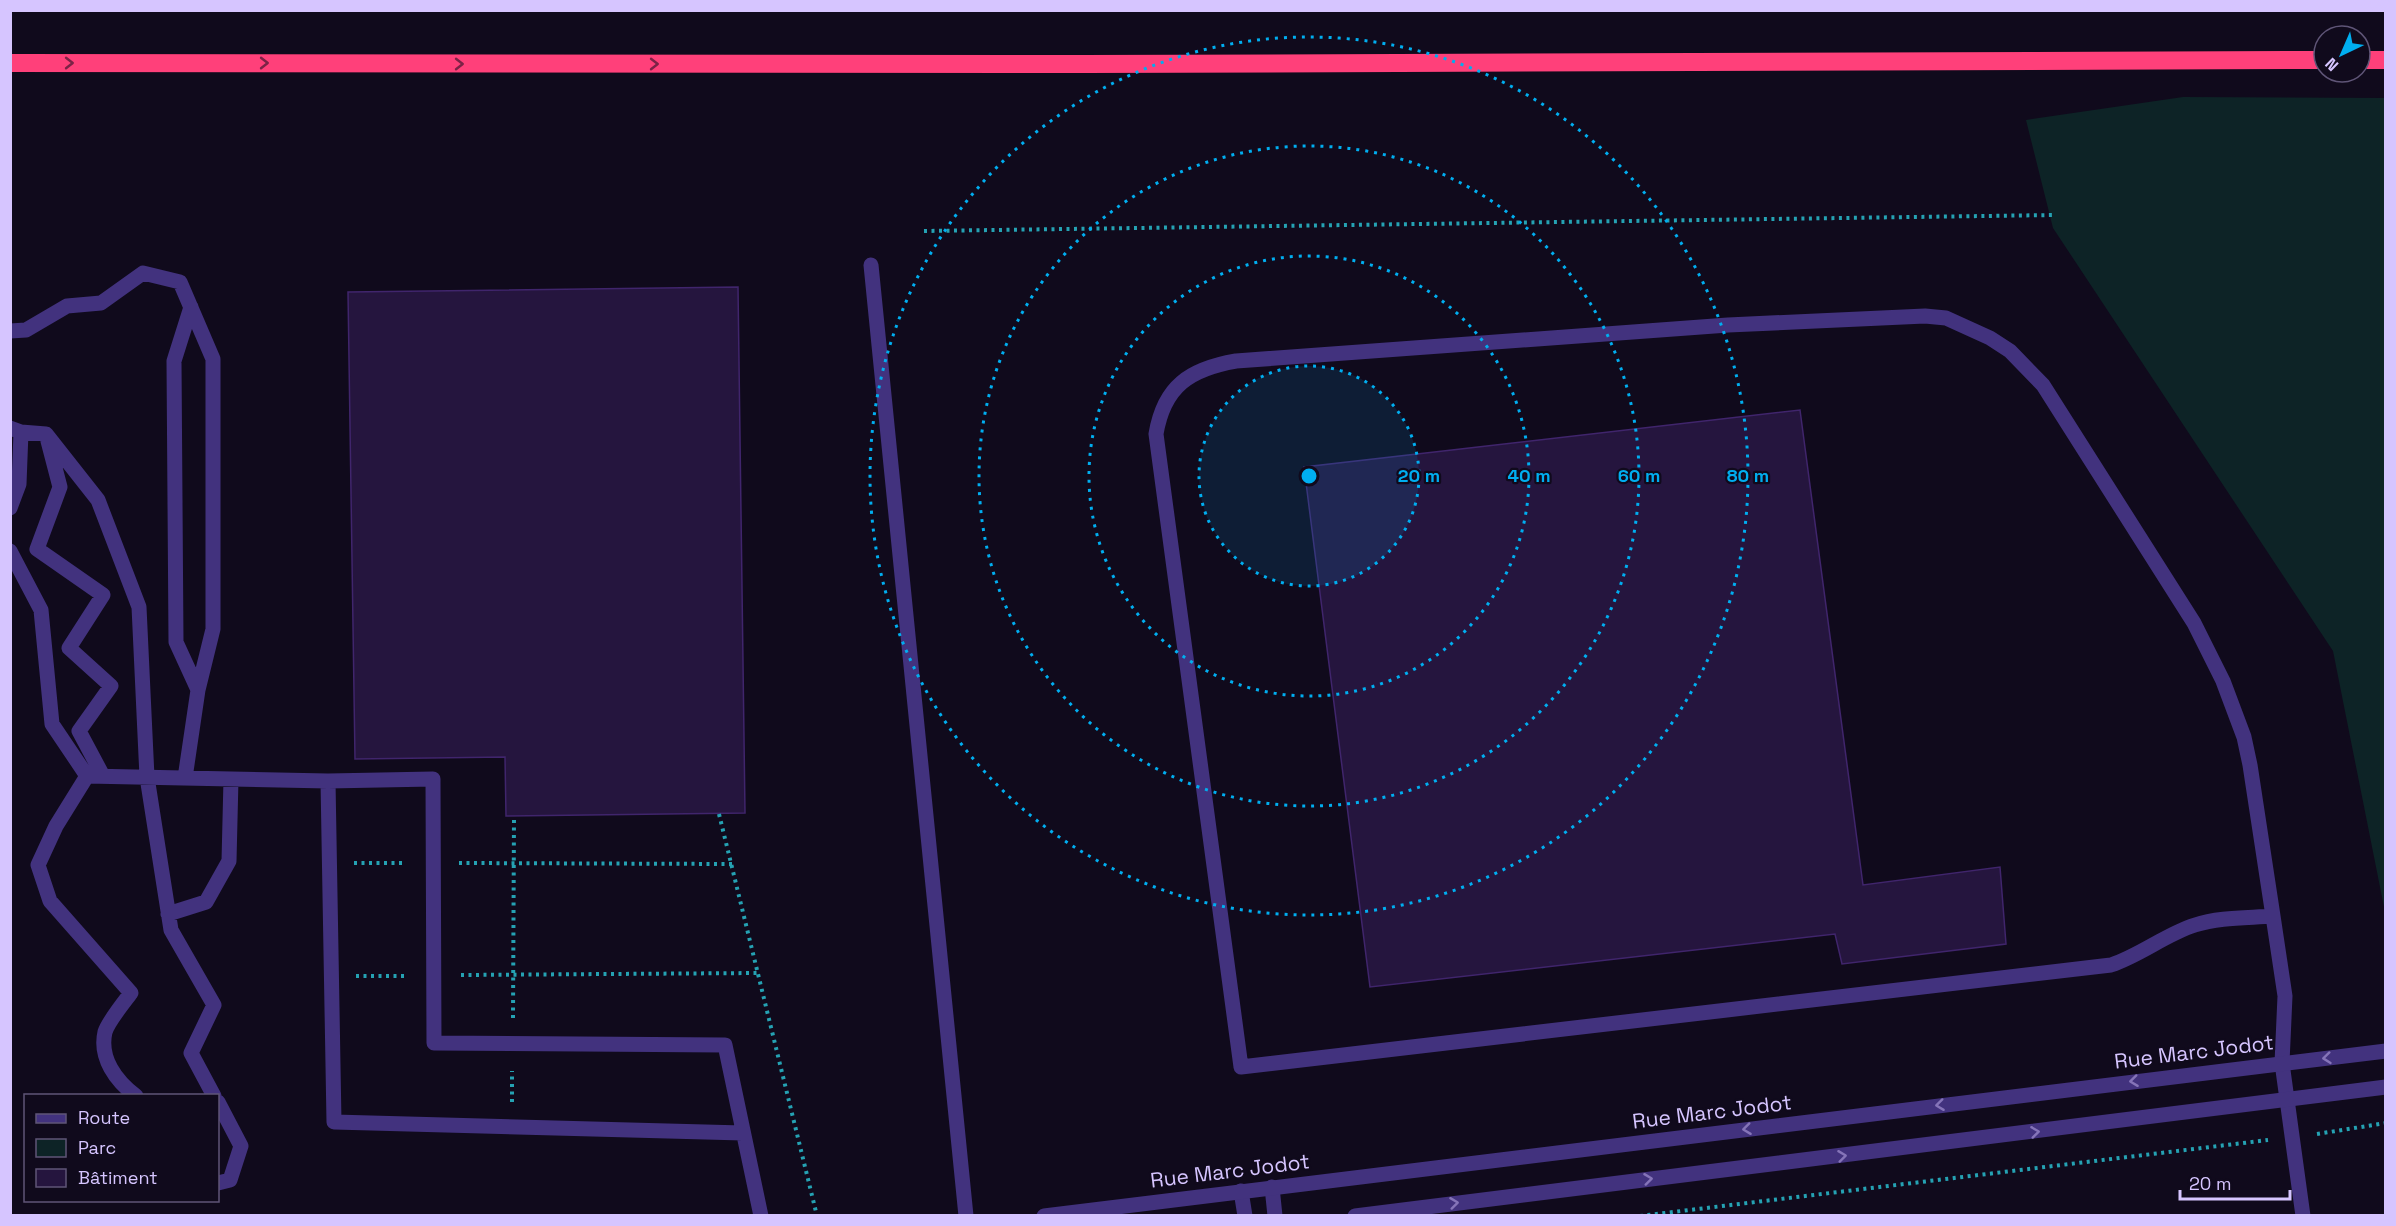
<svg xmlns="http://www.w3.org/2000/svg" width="2396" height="1226" viewBox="0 0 2396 1226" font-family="'Space Grotesk',sans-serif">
  <rect width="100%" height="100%" fill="#100a1c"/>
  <path fill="#0d2326" d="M2183 97 2385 98V912L2333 651 2053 228 2026 120Z"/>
  <path fill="#25153e" stroke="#40256c" stroke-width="1.5" d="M738 287 745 813 506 816 505 757 355 759 348 292Z
    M1800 410 1863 885 2000 867 2006 944 1842 964 1835 934 1370 987 1304 467Z"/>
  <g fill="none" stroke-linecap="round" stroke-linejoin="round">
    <path stroke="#25a2b3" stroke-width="4" stroke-dasharray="3 4.5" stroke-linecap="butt" d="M924 231 2054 215
      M719 814 817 1216
      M354 863H406
      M459 863 732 864
      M461 975 758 973
      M356 976H408
      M10 1011V1049
      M513 1018 514 816
      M512 1102V1071
      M2317 1134 2386 1123
      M1640 1216 2268 1140"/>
    <path stroke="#42327e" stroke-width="15" d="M871 265 966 1216
      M191 307 174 361 176 642 198 690
      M10 331 26 330 67 306 101 303 143 273 180 282 213 359V629L198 690 185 778
      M10 428 21 432 19 484 10 508
      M21 432 46 434 98 500 139 607 147 777 171 930 214 1005 191 1053 214 1096
      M48 441 60 487 37 549 103 595 69 648 111 686 79 731 103 776
      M10 551 41 610 52 724 87 776
      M168 914 206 902 229 861 231 779
      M2273 916C2248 918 2219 917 2195 925 2166 934 2141 955 2111 965L1241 1067 1156 434C1164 386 1190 369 1236 361L1728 325 1925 316 1946 318 1990 338 2010 351 2043 385 2194 623 2223 681 2244 737 2250 765 2273 916 2285 996 2282 1063 2303 1216
      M136 1096C116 1081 99 1058 105 1032 108 1022 124 1002 131 993L50 901 38 865 56 826 87 776 328 781
      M218 1102 241 1146 230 1180 218 1183
      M743 1133 334 1122 328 781 433 779 434 1043 725 1045 761 1216
      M1272 1187 1275 1216
      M1241 1191 1245 1216"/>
    <path stroke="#42327e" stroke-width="15" d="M1044 1216 2386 1051
      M1355 1216 2386 1087"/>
    <path stroke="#ff407a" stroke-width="18" d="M2360 60H2386
      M10 63 1084 64 2324 60"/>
  </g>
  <defs><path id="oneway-chevron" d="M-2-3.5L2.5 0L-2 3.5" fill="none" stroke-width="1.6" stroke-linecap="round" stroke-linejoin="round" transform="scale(1.5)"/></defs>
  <g stroke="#7c2246">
    <use href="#oneway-chevron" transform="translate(69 63)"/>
    <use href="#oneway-chevron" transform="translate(264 63)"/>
    <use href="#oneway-chevron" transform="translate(459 64)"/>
    <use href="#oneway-chevron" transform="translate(654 64)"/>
  </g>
  <g stroke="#8574b8">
    <use href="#oneway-chevron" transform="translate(2327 1058) rotate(174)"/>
    <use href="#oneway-chevron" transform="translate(2134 1081) rotate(173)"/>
    <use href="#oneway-chevron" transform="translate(1940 1105) rotate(173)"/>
    <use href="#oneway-chevron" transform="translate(1747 1129) rotate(173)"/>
    <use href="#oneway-chevron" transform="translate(2035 1132) rotate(-7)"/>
    <use href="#oneway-chevron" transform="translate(1842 1156) rotate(-7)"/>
    <use href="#oneway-chevron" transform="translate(1648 1179) rotate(-7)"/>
    <use href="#oneway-chevron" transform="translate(1454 1203) rotate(-7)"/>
  </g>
  <circle cx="1309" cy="476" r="110" fill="#00aef0" fill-opacity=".12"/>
  <g fill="none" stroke="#00aef0" stroke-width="3" stroke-dasharray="3 6">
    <circle cx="1309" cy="476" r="110"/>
    <circle cx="1309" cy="476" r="220"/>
    <circle cx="1309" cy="476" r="330"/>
    <circle cx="1309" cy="476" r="439"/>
  </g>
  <g text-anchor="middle" stroke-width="4.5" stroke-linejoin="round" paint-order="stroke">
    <g font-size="21" fill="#d6c5ff" stroke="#100a1c">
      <text transform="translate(2194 1052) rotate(-7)" y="7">Rue Marc Jodot</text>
      <text transform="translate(1712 1112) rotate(-7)" y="7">Rue Marc Jodot</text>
      <text transform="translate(1230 1171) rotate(-7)" y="7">Rue Marc Jodot</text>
    </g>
  </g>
  <circle cx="1309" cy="476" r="9" fill="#00aef0" stroke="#100a1c" stroke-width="3"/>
  <g font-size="18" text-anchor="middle" font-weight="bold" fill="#00aef0" stroke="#100a1c" stroke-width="4.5" stroke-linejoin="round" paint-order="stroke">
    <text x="1419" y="482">20 m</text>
    <text x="1529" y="482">40 m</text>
    <text x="1639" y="482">60 m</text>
    <text x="1748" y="482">80 m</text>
  </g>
  <rect width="2396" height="1226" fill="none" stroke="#d6c5ff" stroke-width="24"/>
  <rect x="24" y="1094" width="195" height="108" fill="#100a1c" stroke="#5f5577" stroke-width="1.5"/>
  <rect x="36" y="1114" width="30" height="9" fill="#42327e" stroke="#5f5577" stroke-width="1.5"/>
  <text x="78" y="1124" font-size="18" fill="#d6c5ff">Route</text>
  <rect x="36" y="1139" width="30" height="18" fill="#0d2326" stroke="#5f5577" stroke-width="1.5"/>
  <text x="78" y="1154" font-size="18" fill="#d6c5ff">Parc</text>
  <rect x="36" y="1169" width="30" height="18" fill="#25153e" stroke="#5f5577" stroke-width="1.5"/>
  <text x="78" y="1184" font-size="18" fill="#d6c5ff">Bâtiment</text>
  <g transform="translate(2342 54) rotate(224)"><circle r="28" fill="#100a1c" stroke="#5f5577" stroke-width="1.5"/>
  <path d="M0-4.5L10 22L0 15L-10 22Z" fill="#00aef0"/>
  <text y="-9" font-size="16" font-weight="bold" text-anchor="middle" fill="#d6c5ff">N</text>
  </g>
  <path d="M2180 1190v9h110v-9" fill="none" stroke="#d6c5ff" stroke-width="3"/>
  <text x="2189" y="1190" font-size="18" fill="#d6c5ff" stroke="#100a1c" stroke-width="4.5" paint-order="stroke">20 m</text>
</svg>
